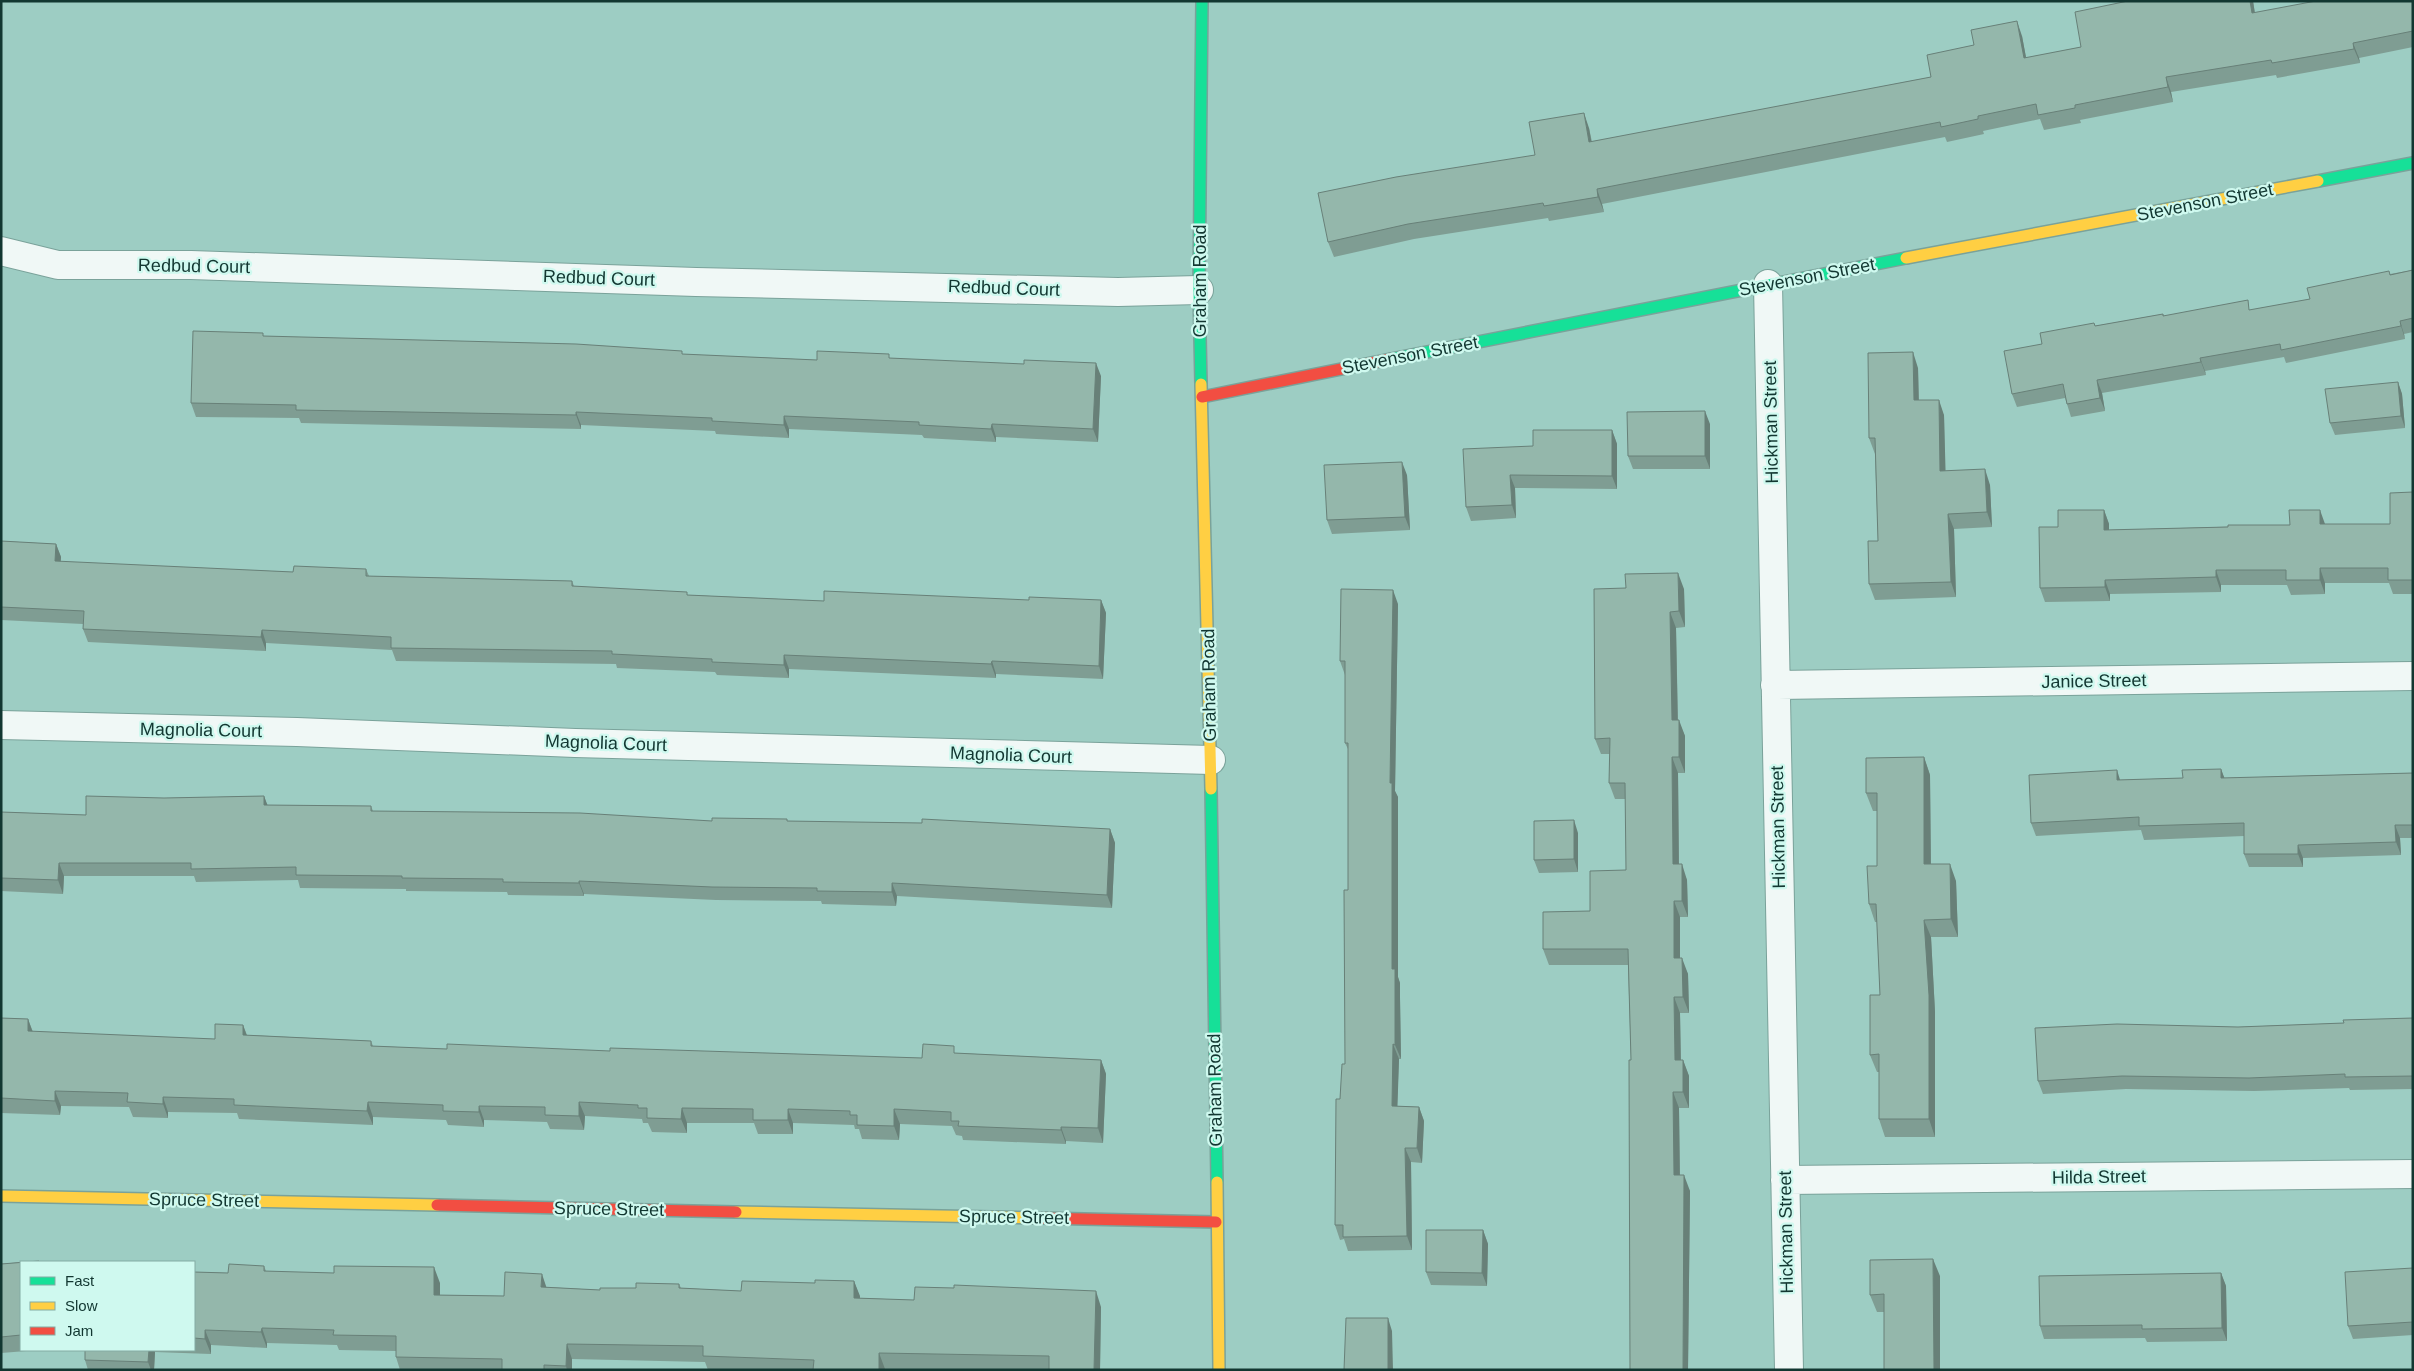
<svg xmlns="http://www.w3.org/2000/svg" width="2414" height="1371" viewBox="0 0 2414 1371" font-family="Arial,sans-serif">
  <rect width="100%" height="100%" fill="#9dcdc3"/>
  <g fill="none" stroke-linecap="round" stroke-linejoin="round">
    <defs>
      <path id="street" d="M1 251 58 265H191L696 282 1118 292 1199 290
        M1768 284 1789 1370
        M1775 685 2413 676
        M1 725 297 732 575 743 1211 760
        M1785 1180 2413 1174"/>
      <path id="fast" d="M2318 181 2413 163
        M1391 359 1906 258
        M1201 384 1199 290 1202 1
        M1211 789 1217 1182"/>
      <path id="slow" d="M1906 258 2318 181
        M1201 384 1211 789
        M1217 1182 1219 1370
        M1 1196 437 1205
        M736 1212 1040 1218"/>
      <path id="jam" d="M1202 397 1391 359
        M437 1205 736 1212
        M1040 1218 1216 1222"/>
    </defs>
    <use href="#street" stroke="#7aa29a" stroke-width="30"/>
    <use href="#fast" stroke="#7aa29a" stroke-width="14"/>
    <use href="#slow" stroke="#7aa29a" stroke-width="14"/>
    <use href="#jam" stroke="#7aa29a" stroke-width="14"/>
    <use href="#street" stroke="#f0f8f6" stroke-width="28"/>
    <use href="#fast" stroke="#16e098" stroke-width="11"/>
    <use href="#slow" stroke="#ffcf43" stroke-width="11"/>
    <use href="#jam" stroke="#f24e42" stroke-width="11"/>
  </g>
  <path fill="#7f9d93" d="M2128 1H2253L2255 13 2413 1V47L2359 58 2360 63 2277 78 2276 75 2171 92 2173 102 2080 120 2081 123 2044 130 2040 119 1983 131 1984 134 1947 142 1945 137 1602 204 1604 212 1549 221 1548 218 1414 239 1334 257 1328 242 1535 155 1589 128 1592 142 1931 77 2022 36 2026 58 2081 47Z
    M2413 270V332L2404 334 2405 339 2286 363 2284 357 2205 371 2206 375 2102 393 2105 411 2071 417 2067 404 2065 398 2017 407 2012 394 2095 326 2163 314 2164 316 2251 310 2310 299 2390 274Z
    M265 336 817 360 891 358 1101 376 1098 442 996 437V442L924 438 922 435 789 429V438L716 434 715 431 581 425V429L301 423 299 418 196 417 191 403Z
    M1918 368 1919 400 1944 415 1945 471 1990 485 1992 527 1954 529 1956 597 1875 600 1869 584 1878 541 1875 454 1869 438Z
    M2398 382 2402 394 2405 428 2335 435 2330 423Z
    M1710 424V469H1633L1628 456Z
    M1612 430 1617 444V489L1515 488 1516 518 1471 521 1466 507 1533 446Z
    M1407 475 1410 530 1332 534 1327 520Z
    M2413 492V594H2393L2389 583H2325V594L2291 595 2287 585H2221V592L2110 594V601L2045 602 2040 588 2058 527 2104 510 2109 524V530L2325 524H2390Z
    M1 541 56 544 61 557 60 562 293 572 366 569 369 576 572 581 574 586 688 595 824 601 1101 600 1106 613 1103 679 996 674V678L789 669V678L717 675 715 672 617 668 616 664 396 661 392 650 266 643V651L88 642 83 629V624L1 620Z
    M1626 588 1684 589 1685 627 1676 628 1678 720 1685 736V773H1678L1679 864 1687 880 1688 917H1680V958L1688 974 1689 1013H1680L1681 1060H1683L1689 1076V1108H1679L1680 1175 1690 1191 1688 1370 1631 1060 1628 965H1549L1543 949 1590 911 1626 870V799H1615L1609 783 1610 754H1601L1595 739Z
    M1398 604 1395 791 1398 797V977L1400 983V998L1401 1059H1399L1397 1106 1419 1107 1424 1121 1422 1163 1411 1162 1412 1250 1348 1251 1344 1239 1340 1240 1335 1225 1340 1099 1345 1064 1348 890V749L1345 743V675L1340 661Z
    M1924 757 1930 775 1931 864 1956 881 1958 937H1931L1935 1012V1137H1885L1879 1119V1072H1877L1870 1055 1880 995 1877 922H1875L1869 904 1877 866V811H1873L1866 793Z
    M2221 769 2224 778 2413 773V838H2400L2401 855 2303 858V867H2249L2244 854V836L2144 840 2141 830 2036 836 2031 823 2120 780 2183 778Z
    M264 796 267 805 371 806 373 811 712 821H787L1110 829 1115 843 1112 908 897 896 896 906 822 904 821 901 716 900 584 894V896L508 895 507 892 406 891V889L300 888 298 880 196 882 194 876H64L63 894 1 891V812L86 815 164 798Z
    M1578 833V872L1539 873 1534 860Z
    M1 1018 28 1019 33 1032 215 1039 243 1025 247 1035 371 1041 373 1046 447 1049 610 1051 922 1058 957 1053 1101 1060 1106 1074 1103 1143 1066 1141V1144L963 1140 962 1136 956 1135 952 1126 900 1124 899 1140 862 1139 859 1129H855L854 1125 793 1123V1134H758L754 1123H687V1133L652 1132 648 1123H643L642 1119 585 1116 584 1130 550 1129 547 1122 484 1120V1127L448 1125 446 1120 373 1117V1125L239 1119 237 1113 168 1112V1118L133 1117 129 1107 61 1106 60 1115 1 1113Z
    M2413 1018V1089L2350 1090 2349 1088 2254 1091 2126 1089 2043 1094 2038 1081 2238 1027 2344 1023Z
    M1483 1230 1488 1244 1487 1286 1431 1285 1426 1272Z
    M21 1262V1350H39L1 1353V1264Z
    M264 1266 266 1271 440 1283V1295L504 1296 546 1287 600 1290 636 1288 679 1284 681 1288 741 1291 815 1283 854 1281 860 1298 1101 1307 1100 1370H950L885 1369V1370H708L705 1362 572 1359V1370H400L396 1357V1351L339 1350 337 1345 267 1343V1348L211 1345V1354L155 1352 154 1370H88L85 1360V1350H194V1272L228 1273Z
    M2413 1268V1335L2353 1339 2348 1326Z
    M2221 1273 2226 1286 2227 1341 2147 1342 2145 1338 2044 1339 2040 1326Z
    M1940 1276V1370H1884V1312H1877L1870 1295Z"/>
  <path fill="#688078" d="M2250 1H2253L2257 28 2252 13Z
    M2017 21 2022 36 2029 73 2024 58Z
    M2353 43 2359 58 2360 63 2354 49Z
    M2166 77 2171 92 2173 102 2168 87Z
    M1584 113 1589 128 1594 157 1589 142Z
    M1597 189 1602 204 1604 212 1598 197Z
    M2400 321 2404 334 2405 339 2401 326Z
    M1913 352 1918 368 1919 416 1914 400Z
    M2200 358 2205 371 2206 375 2201 362Z
    M1096 363 1101 376 1098 442 1093 429Z
    M2097 380 2102 393 2105 411 2100 398Z
    M2398 382 2402 394 2405 428 2401 416Z
    M1939 400 1944 415 1946 487 1940 471Z
    M1705 411 1710 424V469L1705 456Z
    M576 412 581 425V429L576 415Z
    M784 416 789 429V438L784 425Z
    M992 424 996 437V442L991 429Z
    M1612 430 1617 444V489L1612 476Z
    M1402 462 1407 475 1410 530 1405 517Z
    M1985 469 1990 485 1992 527 1987 512Z
    M1510 475 1515 488 1516 518 1512 505Z
    M2104 510 2109 524V544L2104 530Z
    M2320 510 2325 524H2320Z
    M1948 514 1954 529 1956 597 1951 582Z
    M56 544 61 557 60 575 55 561Z
    M2320 568 2325 583V594L2320 580Z
    M2216 570 2221 585V592L2216 577Z
    M1678 573 1684 589 1685 627 1679 611Z
    M2105 580 2110 594V601L2105 587Z
    M1393 590 1398 604 1395 791 1398 797V977L1400 983V998L1401 1059 1395 1045 1392 969 1390 783Z
    M1101 600 1106 613 1103 679 1099 666Z
    M1670 612 1676 628 1678 736 1672 720Z
    M262 630 266 643V651L261 637Z
    M784 655 789 669V678L784 665Z
    M992 661 996 674V678L991 664Z
    M1679 720 1685 736V773L1679 757Z
    M1672 757 1678 773 1679 880 1673 864Z
    M1924 757 1930 775 1931 882 1924 864Z
    M2221 769 2226 782 2221 778Z
    M2117 770 2121 783 2117 780Z
    M264 796 269 809 264 805Z
    M1574 820 1578 833V872L1574 859Z
    M2395 825 2400 838 2401 855 2396 842Z
    M1110 829 1115 843 1112 908 1107 895Z
    M2298 845 2303 858V867L2298 854Z
    M59 863 64 876 63 894 58 880Z
    M1682 864 1687 880 1688 917 1682 901Z
    M1950 864 1956 881 1958 937 1951 919Z
    M579 881 584 894V896L579 883Z
    M892 883 897 896 896 906 892 892Z
    M1674 901 1680 917V974L1674 958Z
    M1924 920 1931 937 1935 1012V1137L1929 1119Z
    M1682 958 1688 974 1689 1013 1683 997Z
    M1674 997 1680 1013 1681 1076 1675 1060Z
    M28 1019 33 1033 28 1031Z
    M243 1025 248 1039 243 1035Z
    M1393 1044 1399 1059 1397 1120 1392 1106Z
    M1101 1060 1106 1074 1103 1143 1098 1128Z
    M1683 1060 1689 1076V1108L1683 1092Z
    M55 1091 61 1106 60 1115 55 1101Z
    M1673 1092 1679 1108 1680 1191 1674 1175Z
    M163 1097 168 1112V1118L163 1104Z
    M368 1102 373 1117V1125L367 1111Z
    M579 1102 585 1116 584 1130 579 1116Z
    M479 1106 484 1120V1127L479 1112Z
    M1419 1107 1424 1121 1422 1163 1417 1148Z
    M682 1108 687 1123V1133L681 1119Z
    M788 1109 793 1123V1134L788 1120Z
    M894 1109 900 1124 899 1140 894 1126Z
    M1061 1127 1066 1141V1144L1061 1130Z
    M1405 1148 1411 1162 1412 1250 1407 1236Z
    M1684 1175 1690 1191 1688 1370H1683Z
    M1483 1230 1488 1244 1487 1286 1482 1273Z
    M1933 1259 1940 1276V1370H1934Z
    M434 1267 440 1283V1310L434 1295Z
    M2221 1273 2226 1286 2227 1341 2222 1328Z
    M542 1274 547 1289 541 1287Z
    M854 1281 860 1296 859 1313 854 1298Z
    M1096 1291 1101 1307 1100 1370H1094Z
    M1388 1318 1392 1331 1393 1370H1388Z
    M262 1328 267 1343V1348L261 1332Z
    M205 1330 211 1345V1354L205 1339Z
    M567 1344 572 1359V1370H567L566 1366Z
    M149 1350H154L155 1352 154 1370H151L148 1362Z
    M879 1353 885 1369V1370H879Z"/>
  <path fill="#94b7ab" stroke="#688078" d="M2128 1H2250L2252 13 2316 1H2413V31L2353 43 2354 49 2272 63 2271 60 2166 77 2168 87 2075 105V108L2038 115 2036 104 1978 116V119L1941 127 1940 122 1597 189 1598 197 1544 206 1543 203 1408 224 1328 242 1318 193 1396 177 1535 155 1529 122 1584 113 1589 142 1931 77 1927 55 1974 45 1971 30 2017 21 2024 58 2081 47 2075 12Z
    M2413 270V318L2400 321 2401 326 2281 350 2280 344 2200 358 2201 362 2097 380 2100 398 2067 404 2063 384 2012 394 2004 351 2042 344 2040 333 2094 323 2095 326 2163 314V316L2248 300 2249 310 2310 299 2307 288 2389 271 2390 275Z
    M193 331 263 333V336L576 344 682 351V354L817 360V351L889 354V358L1024 364V360L1096 363 1093 429 992 424 991 429 919 425V422L784 416V425L712 421V418L576 412V415L296 410V405L191 403Z
    M1913 352 1914 400H1939L1940 471 1985 469 1987 512 1948 514 1951 582 1869 584 1868 541H1878L1875 438H1869L1868 353Z
    M2398 382 2401 416 2330 423 2325 389Z
    M1705 411V456H1628L1627 412Z
    M1533 430H1612V476L1510 475 1512 505 1466 507 1463 449 1533 446Z
    M1402 462 1405 517 1327 520 1324 465Z
    M2413 492V580H2388V568H2320V580H2286V570H2216V577L2105 580V587L2040 588 2039 527H2058V510H2104V530L2228 527V525H2290L2289 510H2320V524H2390V493Z
    M1 541 56 544 55 561 293 572 294 566 366 569V576L572 581V586L687 592V595L824 601V591L1029 600V597L1101 600 1099 666 992 661 991 664 784 655V665L712 662V659L612 654V651L391 648V637L262 630 261 637 83 629 84 611 1 607Z
    M1678 573 1679 611 1670 612 1672 720H1679V757H1672L1673 864H1682V901H1674V958H1682L1683 997H1674L1675 1060H1683V1092H1673L1674 1175H1684L1683 1370H1630L1629 1060H1631L1628 949H1543V912L1590 911V871L1626 870 1625 783H1609L1610 738 1595 739 1594 589 1626 588 1625 574Z
    M1341 589 1393 590 1390 783H1392V969H1395V1045L1393 1044 1392 1106 1419 1107 1417 1148H1405L1407 1236 1343 1237V1225H1335L1336 1099H1340L1342 1064H1345L1344 890H1348V743H1345V661H1340Z
    M1924 757V864H1950L1951 919 1924 920 1929 995V1119H1879V1054L1870 1055V995H1880L1876 904H1869L1867 866H1877V793H1866V758Z
    M2221 769V778L2413 773V825H2395L2396 842 2298 845V854H2244V823L2139 826V817L2031 823 2029 775 2117 770V780L2183 778 2182 770Z
    M86 796 164 798 264 796V805L371 806V811L580 813 712 821V818L787 819V821L922 823V819L1110 829 1107 895 892 883V892L817 891V888L712 887 579 881V883L503 882V879L402 878V876L296 875V867L191 869V863H59L58 880 1 878V812L86 815Z
    M1574 820V859L1534 860V821Z
    M1 1018 28 1019V1031L215 1039V1024L243 1025V1035L371 1041V1046L447 1049V1044L610 1051V1048L922 1058 923 1044 954 1046V1053L1101 1060 1098 1128 1061 1127V1130L958 1126 959 1121H951V1112L894 1109V1126L857 1125V1115H850V1111L788 1109V1120H753V1109L682 1108 681 1119 647 1118V1108H638V1105L579 1102V1116L545 1115V1107L479 1106V1112L443 1111V1105L368 1102 367 1111 234 1105V1099L163 1097V1104L127 1102 128 1093 55 1091V1101L1 1098Z
    M2413 1018V1076L2345 1077V1074L2249 1078 2122 1076 2038 1081 2035 1028 2117 1024 2238 1027 2344 1023 2343 1020Z
    M1426 1230H1483L1482 1273 1426 1272Z
    M1933 1259 1934 1370H1884V1294L1870 1295V1260Z
    M39 1261V1262H21V1335L1 1337V1264Z
    M229 1264 264 1266V1271L334 1273V1266L434 1267V1295L504 1296 505 1272 542 1274 541 1287 600 1290V1288H636V1283L679 1284V1288L741 1291 742 1281 815 1283V1280L854 1281V1298L914 1300 915 1287 954 1288V1285L1096 1291 1094 1370H1049V1356L879 1353V1370H813L814 1360 703 1356V1346L567 1344 566 1366 544 1365V1370H502V1359L396 1357V1336L333 1335 334 1330 262 1328 261 1332 205 1330V1339L194 1338V1272L228 1273Z
    M2413 1268V1322L2348 1326 2345 1272Z
    M2221 1273 2222 1328 2142 1329V1325L2040 1326 2039 1276Z
    M1346 1318H1388V1370H1344Z
    M85 1350H149L148 1362 85 1360Z"/>
  <g text-anchor="middle" stroke-width="4.5" stroke-linejoin="round" paint-order="stroke">
    <g font-size="18" fill="#123731" stroke="#cff9ef">
      <text transform="translate(2205 202) rotate(-11)" y="6">Stevenson Street</text>
      <text transform="translate(194 266) rotate(1)" y="6">Redbud Court</text>
      <text transform="translate(1807 277) rotate(-11)" y="6">Stevenson Street</text>
      <text transform="translate(599 278) rotate(2)" y="6">Redbud Court</text>
      <text transform="translate(1200 281) rotate(-90)" y="6">Graham Road</text>
      <text transform="translate(1004 288) rotate(2)" y="6">Redbud Court</text>
      <text transform="translate(1410 355) rotate(-11)" y="6">Stevenson Street</text>
      <text transform="translate(1771 422) rotate(-91)" y="6">Hickman Street</text>
      <text transform="translate(2094 681) rotate(-1)" y="6">Janice Street</text>
      <text transform="translate(1209 685) rotate(-91)" y="6">Graham Road</text>
      <text transform="translate(201 730) rotate(1)" y="6">Magnolia Court</text>
      <text transform="translate(606 743) rotate(2)" y="6">Magnolia Court</text>
      <text transform="translate(1011 755) rotate(2)" y="6">Magnolia Court</text>
      <text transform="translate(1778 827) rotate(-91)" y="6">Hickman Street</text>
      <text transform="translate(1215 1090) rotate(-91)" y="6">Graham Road</text>
      <text transform="translate(2099 1177) rotate(-1)" y="6">Hilda Street</text>
      <text transform="translate(204 1200) rotate(1)" y="6">Spruce Street</text>
      <text transform="translate(609 1209) rotate(1)" y="6">Spruce Street</text>
      <text transform="translate(1014 1217) rotate(1)" y="6">Spruce Street</text>
      <text transform="translate(1786 1232) rotate(-91)" y="6">Hickman Street</text>
    </g>
  </g>
  <rect width="2414" height="1371" fill="none" stroke="#123731" stroke-width="5"/>
  <rect x="20" y="1261" width="175" height="90" fill="#cff9ef" stroke="#83aba3"/>
  <rect x="30" y="1277" width="25" height="8" fill="#16e098" stroke="#83aba3"/>
  <text x="65" y="1286" font-size="15" fill="#123731">Fast</text>
  <rect x="30" y="1302" width="25" height="8" fill="#ffcf43" stroke="#83aba3"/>
  <text x="65" y="1311" font-size="15" fill="#123731">Slow</text>
  <rect x="30" y="1327" width="25" height="8" fill="#f24e42" stroke="#83aba3"/>
  <text x="65" y="1336" font-size="15" fill="#123731">Jam</text>
</svg>
